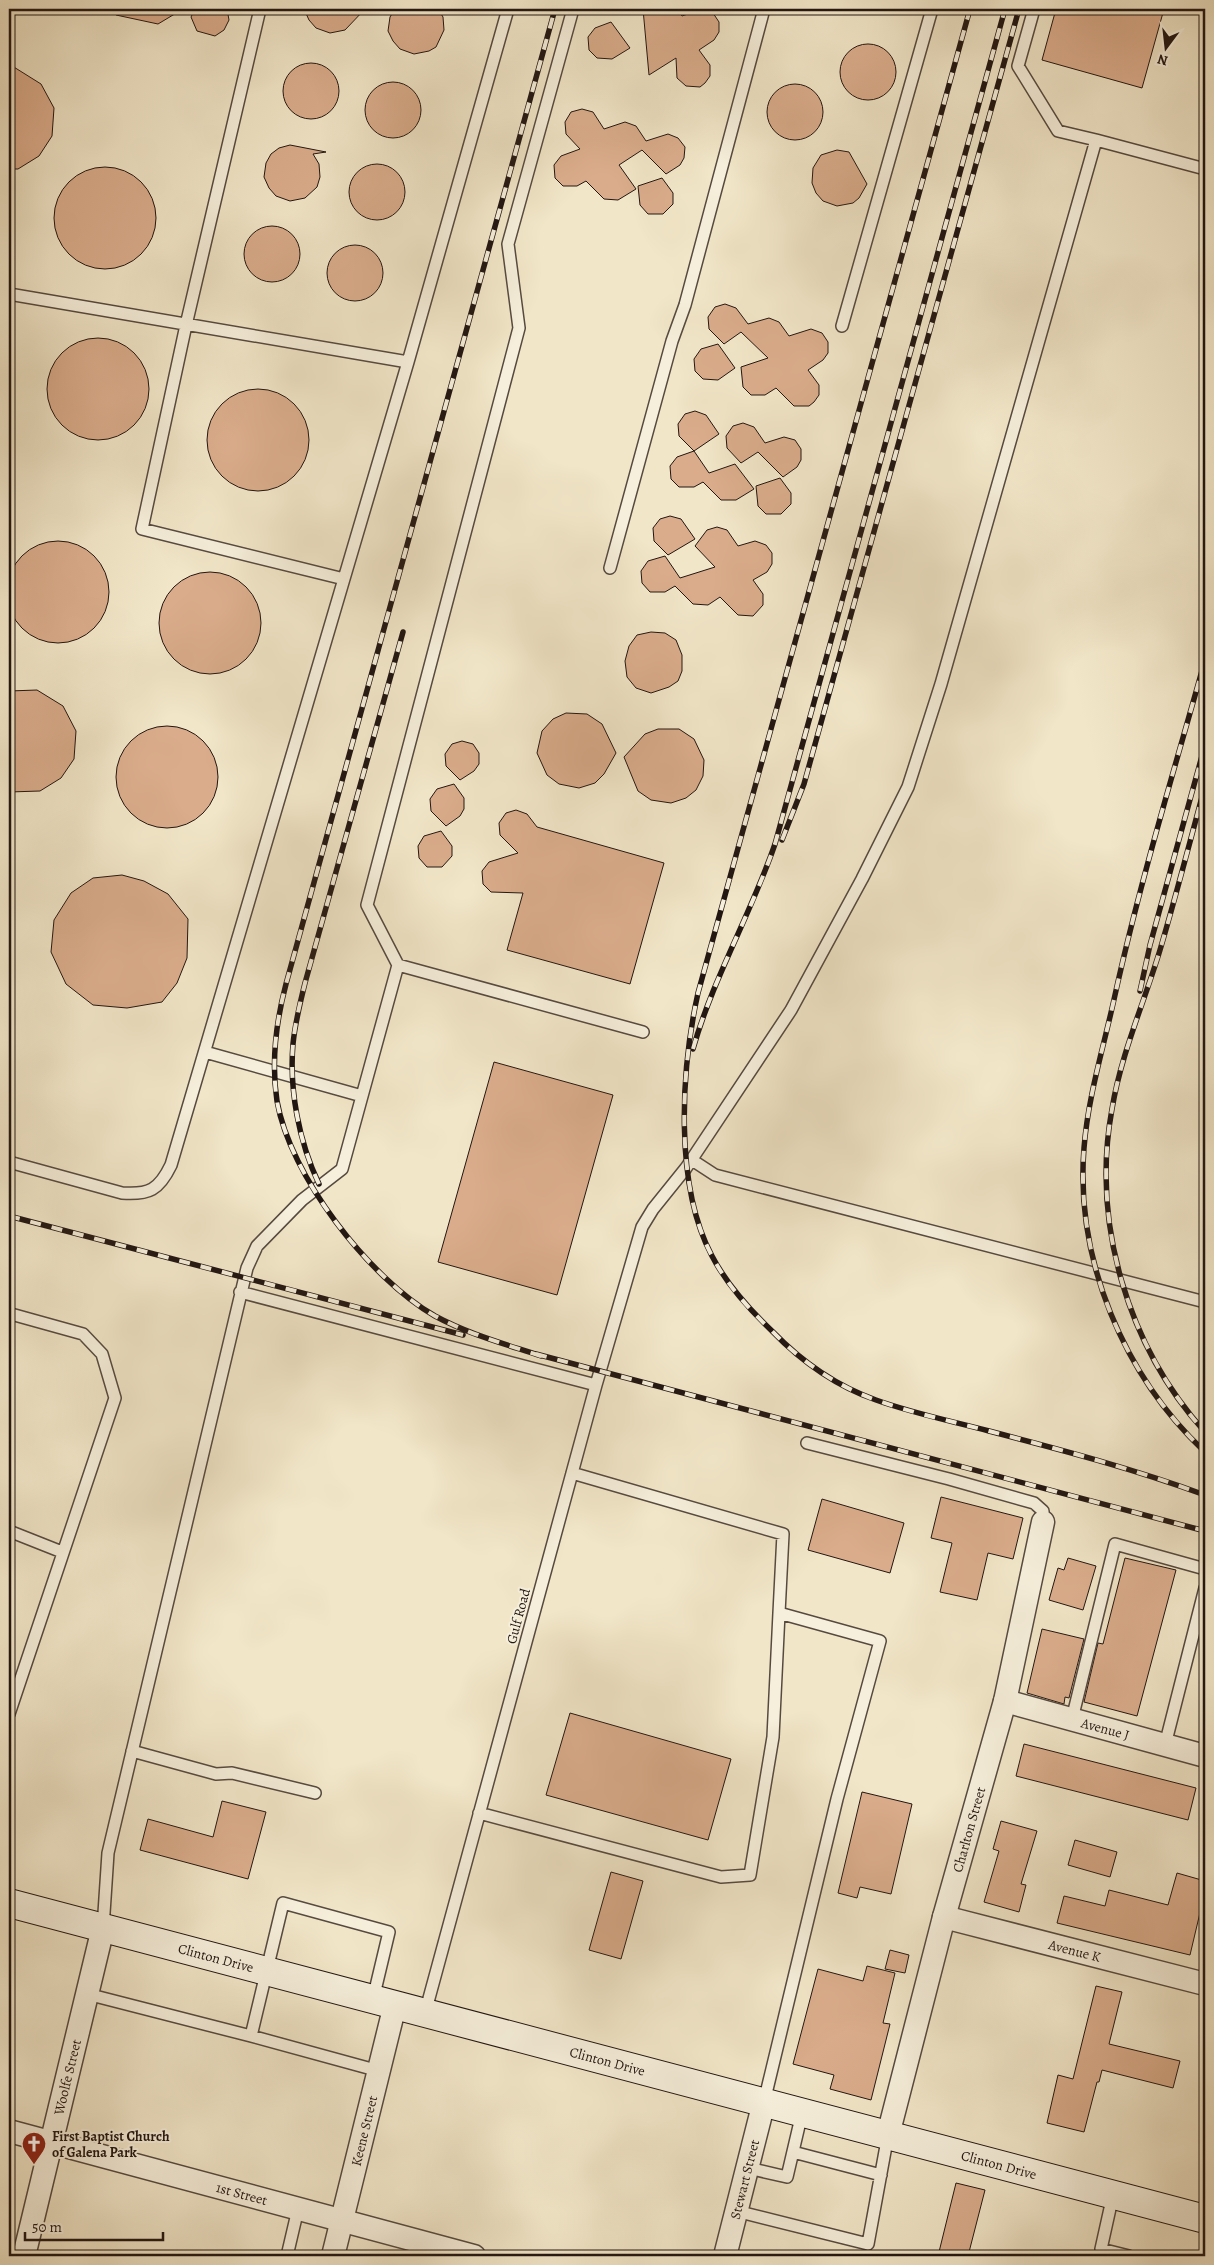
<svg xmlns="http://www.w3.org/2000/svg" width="1214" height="2265" viewBox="0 0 1214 2265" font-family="Alegreya,serif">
  <rect width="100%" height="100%" fill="#f1e6c8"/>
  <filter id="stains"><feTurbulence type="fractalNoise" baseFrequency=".004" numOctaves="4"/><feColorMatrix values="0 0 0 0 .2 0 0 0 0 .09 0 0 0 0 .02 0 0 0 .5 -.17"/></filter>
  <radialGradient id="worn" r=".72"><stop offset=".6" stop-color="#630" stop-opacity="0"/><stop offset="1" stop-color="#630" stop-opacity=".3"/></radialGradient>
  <path fill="#daac8b" stroke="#221612" d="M117 9H183L158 24 116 15Z
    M195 9H227L229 20 224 30 215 36 197 31 191 17Z
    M304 9H365L345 30 330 33 316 28 309 20Z
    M395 9H438L443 17 444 30 436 47 429 51 414 54 400 49 393 41 388 31 390 17Z
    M643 9H677L682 16 702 9 713 13 719 22V32L714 40 699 50 710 65V76L705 83 700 87 686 86 677 78 676 58 649 75Z
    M1056 9H1164L1142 88 1042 60Z
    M611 22 630 48 612 59 597 58 589 50 588 37 595 28Z
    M840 72a28 28 0 1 1 56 0a28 28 0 1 1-56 0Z
    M283 91a28 28 0 1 1 56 0a28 28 0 1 1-56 0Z
    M9 64 41 84 54 108 52 136 39 156 18 169H9Z
    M365 110a28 28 0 1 1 56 0a28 28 0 1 1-56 0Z
    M767 112a28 28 0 1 1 56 0a28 28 0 1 1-56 0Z
    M582 109 593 112 604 129 625 122 636 126 646 141 668 134 678 138 685 147 684 158 680 165 666 174 642 150 619 165 636 189 618 200 604 199 586 181 577 186H563L555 178 554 165 561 156 580 149 566 134 565 122 571 112Z
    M290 145 326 152 313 154 319 164 320 177 317 187 305 198 290 201 276 196 269 188 264 177 266 163 271 154 279 148Z
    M837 150 849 152 867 184 859 198 853 203 837 206 823 201 816 193 812 183 813 168 821 155Z
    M349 192a28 28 0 1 1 56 0a28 28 0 1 1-56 0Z
    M54 218a51 51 0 1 1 102 0a51 51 0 1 1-102 0Z
    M662 178 673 193V204L663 214H648L640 205 638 186Z
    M244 254a28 28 0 1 1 56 0a28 28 0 1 1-56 0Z
    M327 273a28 28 0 1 1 56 0a28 28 0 1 1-56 0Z
    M725 304 736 308 748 324 769 318 779 322 789 336 811 329 822 333 828 342V353L823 360 808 370 819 385V395L814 402 809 406H794L776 388 765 395H751L743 387 741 367 768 358 741 332 724 344 709 329 708 317 715 307Z
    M47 389a51 51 0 1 1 102 0a51 51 0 1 1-102 0Z
    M718 344 735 368 718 380 703 379 695 371 694 359 701 349Z
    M207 440a51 51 0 1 1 102 0a51 51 0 1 1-102 0Z
    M695 411 706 415 719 434 694 451 679 436 678 424 685 414Z
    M743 423 754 427 765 443 784 437 795 440 801 449V460L797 467 783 477 758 452 741 463 727 448 726 436 733 426Z
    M694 451 709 473 735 464 754 489 736 500H721L703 482 694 487H679L671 479 670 466 677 457Z
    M780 478 791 493V504L781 514H766L758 506 756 486Z
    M670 516 681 519 695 539 668 555 654 541 653 528 660 519Z
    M717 527 727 530 738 546 755 541 766 545 772 553V564L767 572 753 580 763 594V605L753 616 738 615 720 597 708 605 693 604 675 586 665 592H650L642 583 641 571 648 561 665 556 680 578 715 567 695 546 707 530Z
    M7 592a51 51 0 1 1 102 0a51 51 0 1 1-102 0Z
    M159 623a51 51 0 1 1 102 0a51 51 0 1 1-102 0Z
    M651 632 665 633 676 640 682 655V671L678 681 669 687 651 693 636 688 627 677 625 661 629 646 637 635Z
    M37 690 63 706 76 731 74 759 61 778 40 791 9 792V691Z
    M566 713 587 714 602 724 616 753 604 774 595 783 579 788 559 784 547 775 537 753 542 731 553 719Z
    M116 777a51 51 0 1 1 102 0a51 51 0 1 1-102 0Z
    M658 729H679L694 739 704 760 703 776 696 790 686 798 671 803 651 800 638 791 624 757 645 734Z
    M462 741 473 744 479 753V764L474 771 460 780 446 766 445 754 452 744Z
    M454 784 464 798V809L460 816 446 826 431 811 430 799 437 789Z
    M516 810 527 814 537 827 664 863 630 984 507 950 523 893 491 892 483 884 482 871 489 862 518 853 500 835 499 823 506 813Z
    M441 831 452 846V856L442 867H427L419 858 418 846 424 836Z
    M122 875 144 881 168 894 188 919 187 958 177 983 162 1002 127 1008 93 1005 66 984 51 952 54 920 71 893 93 878Z
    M494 1062 613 1095 557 1295 438 1262Z
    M941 1497 1023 1518 1013 1559 988 1553 977 1600 940 1592 952 1543 931 1538Z
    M822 1499 904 1523 890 1573 808 1550Z
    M1068 1558 1096 1566 1083 1610 1049 1600 1058 1568 1064 1570Z
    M1125 1558 1176 1570 1137 1716 1084 1702 1098 1643 1103 1644Z
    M1042 1629 1084 1639 1069 1698 1065 1697 1064 1704 1027 1693Z
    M570 1713 731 1759 708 1840 546 1795Z
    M1024 1744 1196 1788 1188 1820 1016 1776Z
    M862 1792 912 1804 891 1894 860 1887 857 1898 838 1893Z
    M222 1801 266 1812 248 1879 140 1850 148 1819 213 1837Z
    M1001 1821 1037 1831 1021 1884 1026 1885 1019 1912 984 1902 999 1851 993 1849Z
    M1075 1840 1117 1852 1110 1877 1068 1865Z
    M611 1872 643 1881 621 1959 589 1950Z
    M1177 1873 1205 1881V1901L1203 1900 1190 1955 1057 1923 1064 1896 1105 1906 1109 1890 1168 1905Z
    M890 1950 909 1955 905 1973 885 1969Z
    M867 1966 895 1973 883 2023 890 2024 871 2100 830 2089 834 2075 793 2064 818 1969 863 1981Z
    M1096 1986 1122 1992 1109 2044 1180 2061 1173 2088 1102 2070 1099 2082H1097L1084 2132 1047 2123 1058 2075 1073 2079Z
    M956 2183 985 2190 968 2256H938Z"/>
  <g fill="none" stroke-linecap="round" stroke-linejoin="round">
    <defs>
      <path id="lane" d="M260 9 186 325 142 529 344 579
        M1034 9 1018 66 1058 131 1096 140
        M9 294 408 362
        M842 326 932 9
        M610 568 672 341 685 305 764 9
        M398 965 643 1032
        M205 1052 362 1096
        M692 1160 715 1175 1205 1302
        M9 1162 122 1193C149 1195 159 1190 171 1165L408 362 508 9
        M240 1292 596 1385
        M807 1443 949 1479 1034 1503 1043 1511V1522
        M572 1473 783 1534 779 1613 880 1641 837 1799 764 2102
        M9 1531 62 1552
        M9 1714 115 1398 102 1354 83 1334 11 1314
        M1072 1719 1115 1544 1205 1569
        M1165 1745 1205 1588
        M132 1751 216 1774 232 1773 315 1793
        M479 1813 721 1877 750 1875 773 1737 779 1613
        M103 1928 108 1853 247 1268 257 1246 302 1200 342 1169 398 965 367 905 519 328 508 244 573 9
        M87 1994 251 2036
        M373 1999 389 1932 283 1903 251 2036 379 2071
        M425 2013 596 1385 642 1227 653 1209 686 1168 791 1010 862 879 908 787 941 684 1096 140 1205 169
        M793 2152 881 2175
        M748 2168 787 2177 802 2113
        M1113 2195 1101 2249 1129 2256
        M736 2211 868 2244 888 2135
        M287 2256 298 2209"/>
      <g id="street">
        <path id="s1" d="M1005 1701 1205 1756"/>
        <path id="s2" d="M944 1917 1205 1984"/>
        <path id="s3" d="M9 2131 474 2256"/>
        <path id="s4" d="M888 2135 944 1917 1005 1701 1043 1522"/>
        <path id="s5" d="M24 2256 103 1928"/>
        <path id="s6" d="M333 2256 395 2005"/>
        <path id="s7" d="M725 2256 764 2102"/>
      </g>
      <g id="secondary">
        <path id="s8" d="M9 1903 1205 2219"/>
      </g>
    </defs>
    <use href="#lane" stroke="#564a40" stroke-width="14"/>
    <use href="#street" stroke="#564a40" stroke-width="25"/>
    <use href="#secondary" stroke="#221612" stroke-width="30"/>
    <use href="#lane" stroke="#f6efdb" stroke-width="11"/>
    <use href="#street" stroke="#f6efdb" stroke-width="22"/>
    <use href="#secondary" stroke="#f6efdb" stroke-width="28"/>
    <defs>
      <path id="rail" d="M970 9 698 993C681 1070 674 1185 712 1256 727 1285 749 1309 772 1331 801 1361 836 1386 876 1400 912 1413 951 1421 989 1431 1062 1450 1134 1469 1205 1495
        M1205 660C1174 771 1140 882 1115 995 1104 1046 1088 1096 1084 1148 1075 1260 1124 1376 1205 1452
        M1205 786C1190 841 1176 896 1160 950 1144 1003 1121 1054 1112 1109 1091 1223 1128 1347 1205 1432
        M782 840 804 784 1019 9
        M1140 991 1150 945 1205 745
        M693 1049C713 978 751 914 775 844L1005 9
        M319 1184C299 1142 289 1090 293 1044 295 1023 300 1003 305 983L403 632
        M9 1216 463 1335
        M536 1354 1205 1531
        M541 1356C505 1344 468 1334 435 1316 369 1278 290 1176 277 1101 271 1062 276 1022 286 984L555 9"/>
    </defs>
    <use href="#rail" stroke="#221612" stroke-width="5.5"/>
    <use href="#rail" stroke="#f6efdb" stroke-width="4" stroke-dasharray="11" stroke-linecap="butt"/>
  </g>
  <defs>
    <symbol id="church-pin" viewBox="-11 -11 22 30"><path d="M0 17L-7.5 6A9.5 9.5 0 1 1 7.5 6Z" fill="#8f2418" stroke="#f6efdb"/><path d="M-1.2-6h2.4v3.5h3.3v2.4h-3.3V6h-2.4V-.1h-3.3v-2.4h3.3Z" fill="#fff"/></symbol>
  </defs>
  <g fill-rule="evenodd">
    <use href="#church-pin" x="20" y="2130" width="28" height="38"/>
  </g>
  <g text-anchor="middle" stroke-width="4" stroke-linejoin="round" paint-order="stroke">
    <g font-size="14" fill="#221612" stroke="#f6efdb">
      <text transform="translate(518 1616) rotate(-75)" y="5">Gulf Road</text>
      <text dy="5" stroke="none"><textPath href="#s1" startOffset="104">Avenue J</textPath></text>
      <text dy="5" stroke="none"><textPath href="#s4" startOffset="316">Charlton Street</textPath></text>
      <text dy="5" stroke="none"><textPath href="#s2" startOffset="135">Avenue K</textPath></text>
      <text dy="5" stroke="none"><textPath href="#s8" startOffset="214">Clinton Drive</textPath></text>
      <text dy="5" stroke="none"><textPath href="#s8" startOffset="619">Clinton Drive</textPath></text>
      <text dy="5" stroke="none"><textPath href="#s5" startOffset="184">Woolfe Street</textPath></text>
      <text dy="5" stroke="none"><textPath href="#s6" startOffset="129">Keene Street</textPath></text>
      <text dy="5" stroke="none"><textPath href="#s8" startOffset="1024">Clinton Drive</textPath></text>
      <text dy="5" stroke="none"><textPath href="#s7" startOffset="79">Stewart Street</textPath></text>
      <text dy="5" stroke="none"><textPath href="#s3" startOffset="241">1st Street</textPath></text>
    </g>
    <g font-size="14" font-weight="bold" fill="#221612" stroke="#f6efdb" text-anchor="start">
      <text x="52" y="2141">First Baptist Church<tspan x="52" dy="16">of Galena Park</tspan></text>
    </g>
  </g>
  <rect width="1214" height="2265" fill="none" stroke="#f1e6c8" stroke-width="30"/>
  <rect x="10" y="10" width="1194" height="2245" fill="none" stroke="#221612" stroke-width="2.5"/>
  <rect x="15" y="15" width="1184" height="2235" fill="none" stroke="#221612"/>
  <g transform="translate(1166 48) rotate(195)" stroke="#f6efdb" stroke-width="4" paint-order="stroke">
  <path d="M0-4L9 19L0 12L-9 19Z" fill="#221612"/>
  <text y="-8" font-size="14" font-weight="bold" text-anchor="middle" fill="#221612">N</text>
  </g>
  <path d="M25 2232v8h138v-8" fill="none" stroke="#221612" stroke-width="2.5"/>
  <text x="32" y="2232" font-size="15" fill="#221612" stroke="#f6efdb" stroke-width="4" paint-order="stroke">50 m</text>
  <rect width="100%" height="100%" filter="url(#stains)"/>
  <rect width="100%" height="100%" fill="url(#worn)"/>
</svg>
